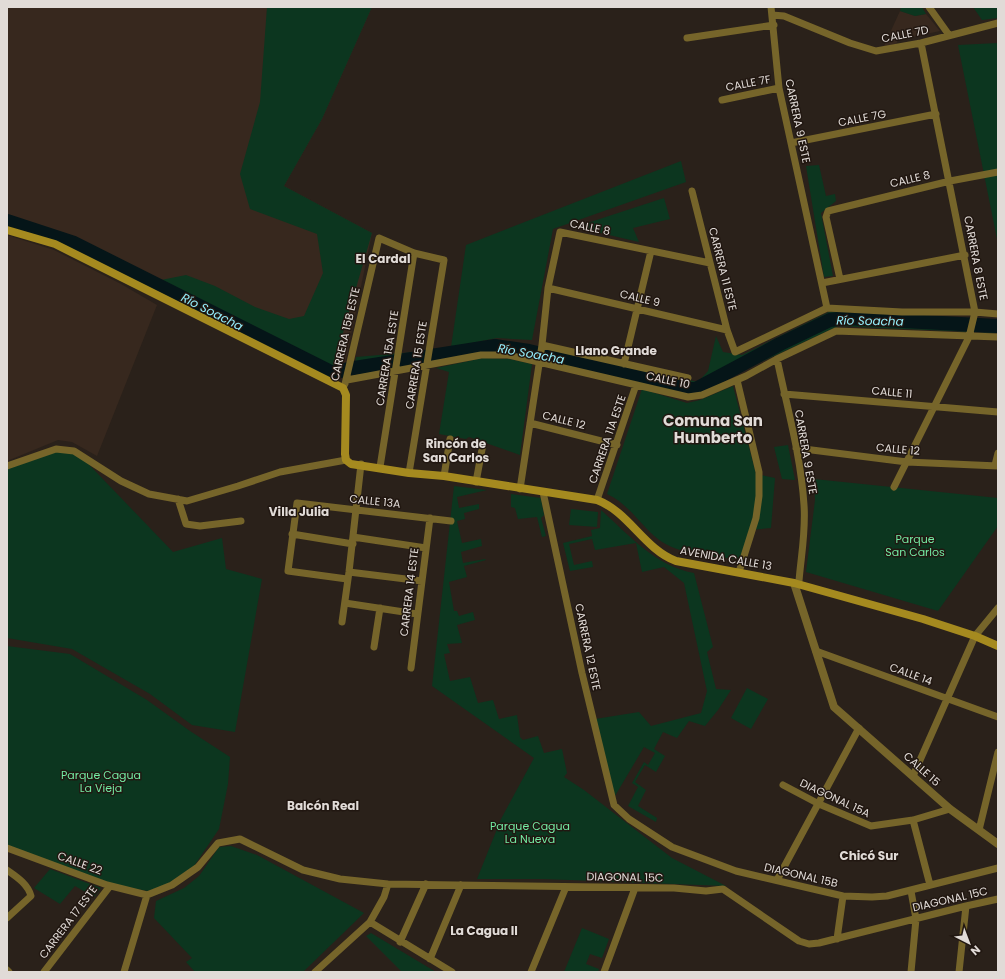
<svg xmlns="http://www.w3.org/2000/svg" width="1005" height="979" viewBox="0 0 1005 979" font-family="Poppins,sans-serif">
  <rect width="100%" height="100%" fill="#2a211a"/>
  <path fill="#37281e" d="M7 7H372L322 119 284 186 372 233 345 364 333 367 74 243 7 221Z
    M900 11 915 16 926 14 940 31 898 40 896 44 884 46Z
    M7 235 54 250 121 284 157 305 97 456 72 442 58 440 7 461Z"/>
  <path fill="#0c361f" d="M267 7H372L322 119 284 186 372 233 333 367 151 282 186 275 215 286 255 307 289 319 304 316 323 273 317 234 250 209 240 174 260 102Z
    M901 7H922L926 14 915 16 900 11Z
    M973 7H998V18L982 20Z
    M998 43V244L958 45Z
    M681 161 686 182 553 229 532 340 497 338 451 347 466 245Z
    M819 165 826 196 835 194 836 201 821 213 833 276 824 277 806 166Z
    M664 198 670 219 633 228 639 242 575 227Z
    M829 312 998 320V333L838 326 703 389 689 392 540 358 494 352 392 366 354 374 356 357 450 349 496 341 542 347 698 382 708 371 716 336 723 352 742 355Z
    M483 358 509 359 532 364 520 455 469 437 466 439 439 434 449 372 436 368Z
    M733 386 756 474 775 478 771 528 750 530 742 560C717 556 677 555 658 539 640 525 629 504 607 494L642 389 687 403 700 400Z
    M788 445 795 480 782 479 774 447Z
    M55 447 74 449 173 552 222 538 226 569 262 579 235 732 192 725 150 694 72 649 7 638V465Z
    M814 479 998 498V526L938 611 806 572 815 500Z
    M454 486 487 490 457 497 459 508 479 504V509L464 513 465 519 457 521 462 543 481 539 482 546 461 552 463 563 485 559 486 560 464 566 467 577 449 582 454 611H457L459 616 473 612 475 620 457 625 462 643 447 644 450 653 444 654 450 681 470 677 478 703 493 700 499 719 517 715 520 737 523 740 538 736 544 753 562 749 567 773 564 777 584 790 672 858 726 886 543 879H477L501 819 534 758 432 686Z
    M511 494 541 498 544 515 541 518 546 536 542 537 537 517 518 519 515 508 511 507Z
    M571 509 598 512 597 527 569 525Z
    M601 510C629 535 655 566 694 573L713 647 707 652 716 689 731 690 718 710 705 726 689 721 677 738 663 732 654 749 665 756 656 772 645 765 635 782 646 790 638 806 657 818 656 822 628 806 638 787 632 783 644 762 648 765 655 753 644 747 615 796 595 719 639 712 651 726 701 713 707 691 684 583 664 567 642 572 636 543 595 550 592 539 569 544 574 565 592 561 593 567 570 571 563 543 592 536 591 530 600 528Z
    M7 646 70 654 147 700 190 731 230 757 228 784 219 829 194 866 168 884 148 891 108 884 7 846Z
    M747 688 768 699 751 729 731 718Z
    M231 846 257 855 364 913 303 972H195L186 962 192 958 154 918 156 901 184 888 199 876 219 847Z
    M50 869 101 888 94 897 75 886 60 904 34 888Z
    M582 928 609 939 602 958 590 954 586 964 599 969 598 972H564Z
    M371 933 436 972H402L366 936Z"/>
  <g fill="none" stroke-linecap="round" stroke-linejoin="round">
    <path stroke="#051518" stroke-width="14" d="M7 221 74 243 333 373 348 369 495 346 529 351 689 389H696L780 344 830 320 847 318 998 326"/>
    <path stroke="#76652a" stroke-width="7" d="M771 7 779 88 827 308
      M929 7 949 35
      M772 15 784 16 850 43 876 51 921 43 998 23
      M687 38 774 25
      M722 100 779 88
      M791 143 936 114
      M692 191 727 330 735 352 827 308 902 312H975L998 314
      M840 279 826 217 828 211 950 181 998 172
      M822 283 965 255
      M548 288 727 330
      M542 345 688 378
      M777 359C787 407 801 456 804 505 806 531 801 556 799 581L794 583
      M624 364 651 251
      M347 380 481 355H508L688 397 702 395 746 376 777 359 836 331 998 337
      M737 380 759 472V496L756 518 739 572
      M345 384 379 238 414 253 444 260 409 473
      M784 394 998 412
      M530 423 617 445
      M796 448 907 462 998 466
      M995 465 998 453
      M7 466 56 449 74 451 121 481 149 494 187 501 238 486 280 472 346 460
      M380 467 414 253
      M444 476 450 439
      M476 482 483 444
      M894 487 969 337 975 312 921 43
      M520 489 542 345 548 288 560 232 710 263
      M543 492 582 673 614 805 629 819 672 847 736 871 843 896 872 897 887 896 998 868
      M178 499 186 524 200 526 241 521
      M597 500 636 385
      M292 534 353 544
      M353 537 426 548
      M349 572 422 581
      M347 579 288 571 297 503 451 521
      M345 603 417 614
      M342 622 349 572 361 464
      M374 647 380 608
      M816 651 998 717
      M411 668 430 518
      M913 776 975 636 998 608
      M783 785 819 804 871 826 913 820 950 809
      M913 820 930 885
      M979 830 998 752
      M7 848 107 885 147 895
      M7 870C17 877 28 884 31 896L7 918
      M777 880 859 728
      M147 895 172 885 198 867 218 843 240 839 303 870 340 879 388 884 674 888 706 891 723 889 799 941 809 944 819 943 966 906 998 899
      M370 922 452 972
      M837 939 843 896
      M400 942 426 884
      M430 959 461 885
      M7 970 9 972
      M44 972 110 886
      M124 972 147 895
      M315 972 370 922 384 897 388 884
      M531 972 566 887
      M604 972 635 888
      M911 972 916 919 911 891
      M959 972 966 906"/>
    <path stroke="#76652a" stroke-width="8" d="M794 583 834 707 950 809 998 844"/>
    <path stroke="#a58a1f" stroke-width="8" d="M7 230 55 244 343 388 346 395 345 454 346 460 351 464 409 473 444 476 597 500C629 512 644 549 676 561L794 583 923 619 975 636 998 646"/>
  </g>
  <g text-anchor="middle" stroke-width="3" stroke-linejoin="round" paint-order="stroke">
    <g font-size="11" fill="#e1dbd7" stroke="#211711">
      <text transform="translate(905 34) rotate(-11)" y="4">CALLE 7D</text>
      <text transform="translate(748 83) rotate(-11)" y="4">CALLE 7F</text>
      <text transform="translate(862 118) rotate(-11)" y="4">CALLE 7G</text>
      <text transform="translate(798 121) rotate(78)" y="4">CARRERA 9 ESTE</text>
      <text transform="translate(910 179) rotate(-13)" y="4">CALLE 8</text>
      <text transform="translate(590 227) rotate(12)" y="4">CALLE 8</text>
      <text transform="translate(976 258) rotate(79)" y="4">CARRERA 8 ESTE</text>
      <text transform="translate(723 269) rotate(76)" y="4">CARRERA 11 ESTE</text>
      <text transform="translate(640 298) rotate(13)" y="4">CALLE 9</text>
      <text transform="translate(345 334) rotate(-77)" y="4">CARRERA 15B ESTE</text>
      <text transform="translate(387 358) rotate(-81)" y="4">CARRERA 15A ESTE</text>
      <text transform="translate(416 365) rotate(-81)" y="4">CARRERA 15 ESTE</text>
      <text transform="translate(668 380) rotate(12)" y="4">CALLE 10</text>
      <text transform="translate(892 392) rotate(5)" y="4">CALLE 11</text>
      <text transform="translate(564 420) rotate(14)" y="4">CALLE 12</text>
      <text transform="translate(607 439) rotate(-71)" y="4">CARRERA 11A ESTE</text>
      <text transform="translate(898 449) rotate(5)" y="4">CALLE 12</text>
      <text transform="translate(806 452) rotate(80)" y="4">CARRERA 9 ESTE</text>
      <text transform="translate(375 501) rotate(6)" y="4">CALLE 13A</text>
      <text transform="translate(726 558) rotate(10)" y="4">AVENIDA CALLE 13</text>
      <text transform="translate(409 592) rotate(-83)" y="4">CARRERA 14 ESTE</text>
      <text transform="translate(588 647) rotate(78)" y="4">CARRERA 12 ESTE</text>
      <text transform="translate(911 674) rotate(20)" y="4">CALLE 14</text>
      <text transform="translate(922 769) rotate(42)" y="4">CALLE 15</text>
      <text transform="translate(835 798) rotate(25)" y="4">DIAGONAL 15A</text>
      <text transform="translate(80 863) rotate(20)" y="4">CALLE 22</text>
      <text transform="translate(801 875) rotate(13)" y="4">DIAGONAL 15B</text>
      <text transform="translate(625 877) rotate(1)" y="4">DIAGONAL 15C</text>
      <text transform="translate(950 899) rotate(-13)" y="4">DIAGONAL 15C</text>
      <text transform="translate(68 922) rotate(-53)" y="4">CARRERA 17 ESTE</text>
    </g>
    <g font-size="11" fill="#73eba3" stroke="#211711">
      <text x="915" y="543">Parque<tspan x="915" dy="13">San Carlos</tspan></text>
      <text x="101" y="779">Parque Cagua<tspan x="101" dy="13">La Vieja</tspan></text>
      <text x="530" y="830">Parque Cagua<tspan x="530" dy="13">La Nueva</tspan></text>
    </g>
    <g font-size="12" font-weight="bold" fill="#e1dbd7" stroke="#211711">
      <text x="383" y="263">El Cardal</text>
      <text x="616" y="355">Llano Grande</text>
      <text x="456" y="448">Rincón de<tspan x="456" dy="14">San Carlos</tspan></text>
      <text x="299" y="516">Villa Julia</text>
      <text x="323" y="810">Balcón Real</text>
      <text x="869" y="860">Chicó Sur</text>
      <text x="484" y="935">La Cagua II</text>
    </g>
    <g font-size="12" font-style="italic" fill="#94effd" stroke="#211711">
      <text transform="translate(212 312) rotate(27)" y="4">Río Soacha</text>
      <text transform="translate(870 321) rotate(1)" y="4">Río Soacha</text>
      <text transform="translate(531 354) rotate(10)" y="4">Río Soacha</text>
    </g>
    <g font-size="15" font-weight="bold" fill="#e1dbd7" stroke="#211711">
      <text x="713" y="426">Comuna San<tspan x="713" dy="17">Humberto</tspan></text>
    </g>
  </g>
  <rect width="1005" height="979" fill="none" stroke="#e1dbd7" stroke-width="16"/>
  <g transform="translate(969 943) rotate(138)" stroke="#211711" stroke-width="3" paint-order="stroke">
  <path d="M0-3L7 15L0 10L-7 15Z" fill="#e1dbd7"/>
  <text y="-6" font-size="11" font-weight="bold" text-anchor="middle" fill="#e1dbd7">N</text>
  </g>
</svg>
